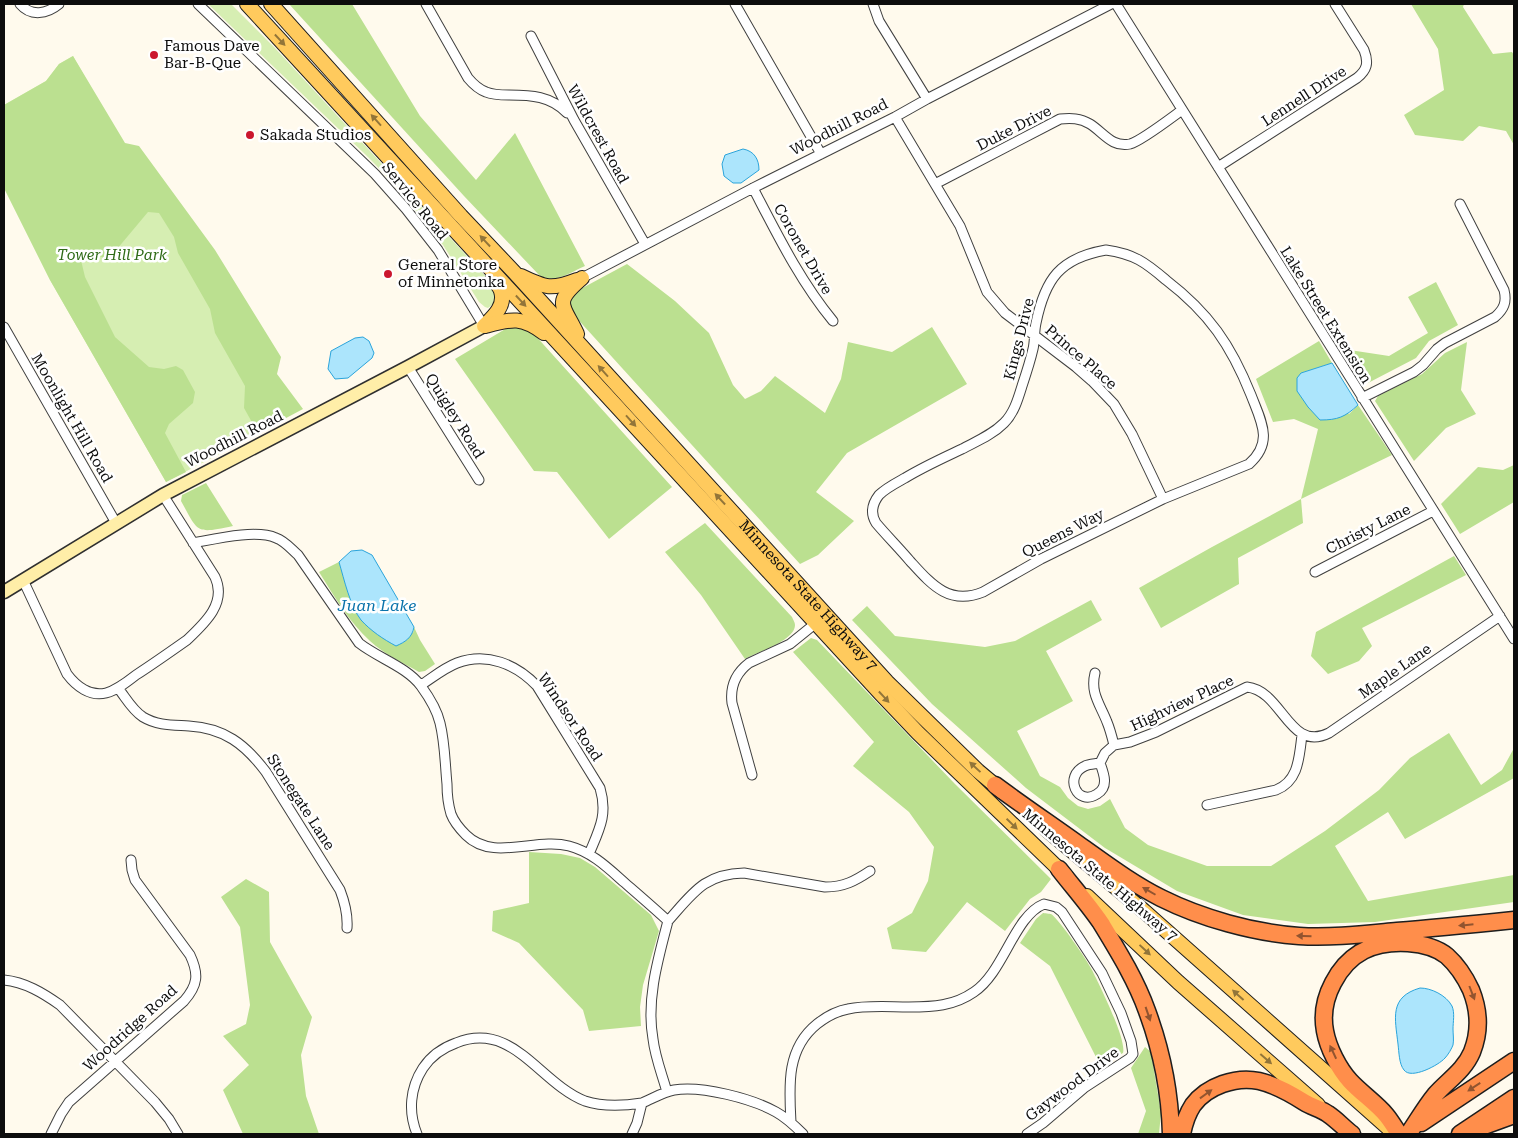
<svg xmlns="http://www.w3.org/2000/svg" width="1518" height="1138" viewBox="0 0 1518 1138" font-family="'Roboto Serif',serif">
  <rect width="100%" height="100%" fill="#fffaed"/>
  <path fill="#d6eeb2" d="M208 4H231L274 47 491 282 495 288 496 302 488 308 485 307 479 302 443 245 397 187 368 157Z
    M73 56 282 421 166 482 50 280 4 188V105L46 81 59 64Z"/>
  <path fill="#bbe090" d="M289 4H352L420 116 476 180 515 133 585 266C571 272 554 285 539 275L464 196Z
    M1411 4H1464L1463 7 1493 54 1512 52 1514 55V145L1506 131 1479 126 1463 141 1415 135 1404 115 1444 90 1438 49Z
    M73 56 125 143 139 146 215 250 281 357 277 374 303 409 258 433 244 408 245 386 215 333 210 309 178 253 174 237 159 213 148 212 107 261 93 251 80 256 85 277 115 337 149 367 164 369 176 366 183 370 195 392 193 403 169 424 165 433 186 472 166 482 50 280 4 188V105L46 81 59 64Z
    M627 264 675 301 709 333 733 385 745 399 761 391 775 376 825 413 841 379 848 342 892 352 932 327 967 384 847 453 816 492 854 521 818 555 800 564 573 314 570 302 575 292Z
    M1436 282 1458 325 1429 341 1416 358 1368 383 1363 381 1343 349 1389 356 1428 333 1408 297Z
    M518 327 534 334 672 487 609 539 557 472 534 471 455 359 507 328Z
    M1319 341 1332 363 1301 373 1349 414 1358 405 1392 455 1301 499 1303 523 1238 558 1239 584 1161 628 1139 588 1212 547 1301 499 1318 429 1294 419 1273 422 1256 379Z
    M1467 342 1461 390 1476 414 1446 428 1414 461 1375 401 1378 396 1422 374 1445 353Z
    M1514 465V502L1460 534 1441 504 1478 467 1503 470Z
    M206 483 233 526C195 534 199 533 181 501L182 495Z
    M705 523 792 617C793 620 795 622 795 625 795 641 757 652 745 659L701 595 665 552Z
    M1454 556 1466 575 1362 628 1372 646 1359 661 1328 674 1311 656 1316 632Z
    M339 562 353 605 413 633 414 627 420 640 435 664 425 671 419 672C403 663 384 654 370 641 349 622 334 596 319 572Z
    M1091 600 1102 620 1046 651 1073 701 1017 731 1040 776 1060 787 1068 798 1078 806 1088 809 1100 806 1110 799 1125 828 1148 845 1207 866H1271L1325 831 1379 790 1410 758 1449 733 1481 785 1502 770 1514 748V778L1405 839 1388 812 1335 846 1368 901 1514 875V902L1375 922 1308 924 1243 915 1177 891 1105 848 1026 788 932 704 852 620 867 606 895 636 985 647 1015 641Z
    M811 638 817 640 955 784 1051 879 1041 892 1030 899 1005 931 967 902 926 952 892 949 887 928 912 913 928 881 934 847 909 812 853 766 874 742 793 652Z
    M529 852 561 854 580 858 595 867 651 915 659 931 643 985 640 1007 641 1026 589 1031 583 1010 519 943 492 931 493 911 529 903Z
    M246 879 269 892 270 942 312 1017 301 1055 306 1096 319 1134H243L223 1090 249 1065 223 1036 246 1024 250 1005 240 927 221 897Z
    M1043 913C1044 913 1050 914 1051 914 1059 919 1087 960 1092 970 1099 984 1127 1040 1123 1053L1100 1065 1050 966 1020 943 1036 919Z
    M1145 1047 1151 1052 1161 1113 1159 1134H1138L1146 1111 1131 1068Z"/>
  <path fill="#ace5fc" stroke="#2ba4db" d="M743 149C754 151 759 159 759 170L741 183H733L724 176 722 164 725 155Z
    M363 337 369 341 374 353 372 358 348 378 335 379 328 369 331 351 355 338Z
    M1332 363 1358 405C1345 417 1338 420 1320 420L1308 407 1297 391V378L1301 373Z
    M362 550 372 555 414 627C412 638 405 642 396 646 383 639 371 631 361 620 350 606 344 579 339 562L351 551Z
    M1420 988C1431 988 1446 995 1452 1006 1455 1013 1453 1022 1453 1029 1453 1034 1454 1040 1453 1045 1452 1048 1448 1055 1445 1058 1439 1065 1411 1080 1404 1070 1399 1064 1399 1052 1398 1044 1395 1018 1389 997 1420 988Z"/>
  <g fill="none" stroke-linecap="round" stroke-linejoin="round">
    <defs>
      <path id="street" d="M20 4C31 17 47 14 59 4
        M198 4 375 174 406 209 438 250 484 326
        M426 4 468 78C473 84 478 89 486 92 493 95 501 95 509 95 531 95 551 96 567 113
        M735 4 821 154
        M873 4 879 21 927 99
        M1116 4 1514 639
        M531 36 574 120 645 244
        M895 117 960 226 987 292 1005 313 1076 367 1092 381 1114 404 1132 434 1163 499
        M1218 167 1357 78C1367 70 1369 63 1364 50L1335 4
        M935 184 1060 119C1071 118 1080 118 1090 124 1103 132 1112 148 1130 144 1141 141 1171 118 1182 110
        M753 188C777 234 800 281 833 321
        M1106 250C1134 254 1145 262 1166 280 1209 313 1231 345 1251 395 1261 421 1274 442 1249 464L1163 499 1041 559 983 592C949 606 931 584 910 561 899 548 887 536 876 523 870 513 872 504 879 495 886 488 896 483 905 478 923 467 943 458 962 449 977 441 992 435 1004 423 1014 413 1018 399 1022 386 1026 374 1030 362 1033 349 1035 341 1034 332 1036 323 1045 279 1060 258 1106 250Z
        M582 278 753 188 895 117 927 99 1111 4
        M4 327 116 523
        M408 367 479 480
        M1362 398 1414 372 1423 365 1437 349 1445 343 1495 317C1504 309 1507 302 1504 290L1460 204
        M193 543C215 539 256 529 276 538 285 541 291 549 298 555L359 643C378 658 407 667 421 686 429 697 437 710 440 723 445 743 445 764 447 784 447 794 448 804 451 814 454 822 460 829 466 835 493 862 536 837 569 846 592 852 608 868 625 883 640 896 654 908 668 921 658 959 646 1000 653 1039 655 1057 662 1074 667 1092
        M1315 572 1433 511
        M23 580 67 674C76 686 90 697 106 693 117 690 127 682 136 675 153 664 170 652 187 640 205 623 227 603 215 577L163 495
        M1095 673C1090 693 1100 704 1107 722 1110 729 1112 737 1114 745
        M421 685C432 678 444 668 457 663 487 652 516 664 537 686L600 788C608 815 599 830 589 854
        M118 688C126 698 132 710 143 717 158 726 173 725 189 726 224 728 245 744 266 772L340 890C345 903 348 914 347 928
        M1100 763C1095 764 1089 764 1085 766 1063 776 1077 807 1097 794 1109 787 1104 774 1100 763L1105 753 1114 745 1130 742 1156 732 1247 687C1283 691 1289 753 1329 733L1500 616
        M752 775 732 703C730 687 736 673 749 663L790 644 816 623
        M1207 805 1276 790C1299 781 1299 757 1302 735
        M668 921C693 893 704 874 744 873L825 887C844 887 855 881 870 871
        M4 980C25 982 43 993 60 1005L155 1102 169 1119 178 1134
        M791 1122C789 1086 786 1049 817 1024 826 1017 837 1011 848 1009 867 1005 889 1007 909 1007 933 1007 954 1006 974 992 1004 972 1014 916 1044 904L1056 907 1062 912 1102 973 1121 1013 1131 1041 1133 1054 1130 1058 1084 1088 1043 1123 1027 1134
        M51 1134 61 1114 69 1102 184 1001C198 985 199 974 190 955L135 880 132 870 131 860
        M417 1134C408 1112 410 1088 423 1068 431 1056 442 1048 456 1043 513 1020 539 1083 585 1101 603 1107 623 1106 642 1103
        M632 1134 637 1123 642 1103C652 1099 663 1092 674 1090 701 1085 753 1099 776 1112 787 1118 795 1126 803 1134"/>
      <path id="secondary" d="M4 592 163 495 408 367 484 326"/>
      <g id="primary">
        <path d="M247 4 881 694 918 733 1066 876"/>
        <path id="s1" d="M271 4 461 216 514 272 887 682 978 771 1003 792"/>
        <path d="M521 276C546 288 551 290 577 280"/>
        <path d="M484 326C493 317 506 306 501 291 500 287 495 282 493 278"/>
        <path d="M485 326C512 319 521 316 544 333"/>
        <path d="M577 334C563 304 552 304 582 278"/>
        <path d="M1046 829 1144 911 1395 1134"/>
        <path d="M1087 896 1178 982 1318 1105"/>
      </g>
      <path id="highway" d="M995 785C1022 805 1050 824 1078 844 1105 863 1131 883 1161 898 1201 918 1254 933 1299 936 1332 938 1365 934 1397 931 1436 928 1475 924 1514 920
        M1059 869C1073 887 1088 904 1101 923 1118 951 1136 980 1147 1011 1161 1049 1170 1093 1171 1134
        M1421 1123 1514 1061
        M1481 1127 1514 1115
        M1182 1134C1184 1124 1187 1114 1193 1105 1207 1086 1236 1076 1259 1081 1276 1085 1290 1093 1304 1102 1312 1107 1321 1109 1328 1114 1337 1120 1344 1128 1352 1134
        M1399 1134C1395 1128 1391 1121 1386 1115 1376 1103 1361 1093 1350 1081 1339 1069 1328 1048 1325 1031 1322 1015 1325 998 1333 983 1349 952 1374 941 1408 943 1421 944 1436 947 1447 956 1457 965 1465 977 1471 990 1479 1010 1480 1032 1472 1052 1464 1071 1447 1081 1435 1095 1426 1106 1419 1118 1411 1130
        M1460 1134 1514 1098"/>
    </defs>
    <use href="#street" stroke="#404040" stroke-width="11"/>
    <use href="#secondary" stroke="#2f2f2f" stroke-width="15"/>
    <use href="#primary" stroke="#1e1e1e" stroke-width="16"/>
    <use href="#highway" stroke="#1e1e1e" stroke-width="19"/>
    <use href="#street" stroke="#fff" stroke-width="9"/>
    <use href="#secondary" stroke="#ffeea8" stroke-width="12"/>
    <use href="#primary" stroke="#ffca5d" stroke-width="14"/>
    <use href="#highway" stroke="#ff8e4b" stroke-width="16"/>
  </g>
  <defs><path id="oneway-solid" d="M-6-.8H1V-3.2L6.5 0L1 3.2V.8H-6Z" transform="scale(1.25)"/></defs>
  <g fill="#927539">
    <use href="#oneway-solid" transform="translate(280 40) rotate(47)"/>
    <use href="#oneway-solid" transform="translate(376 120) rotate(-132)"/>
    <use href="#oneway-solid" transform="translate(485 241) rotate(-133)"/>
    <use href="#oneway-solid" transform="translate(521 301) rotate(47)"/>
    <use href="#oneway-solid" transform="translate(603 371) rotate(-132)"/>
    <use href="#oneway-solid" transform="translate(631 421) rotate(48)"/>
    <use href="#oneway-solid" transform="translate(720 499) rotate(-133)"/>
    <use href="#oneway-solid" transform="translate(884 697) rotate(47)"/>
    <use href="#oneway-solid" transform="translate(975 767) rotate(-137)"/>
    <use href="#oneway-solid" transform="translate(1012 824) rotate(44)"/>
    <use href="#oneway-solid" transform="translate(1145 950) rotate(43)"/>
    <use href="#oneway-solid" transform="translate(1238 995) rotate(-138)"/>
    <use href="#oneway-solid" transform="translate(1266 1059) rotate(41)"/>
  </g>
  <g fill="#92542f">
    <use href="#oneway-solid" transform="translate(1149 891) rotate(-150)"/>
    <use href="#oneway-solid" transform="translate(1466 925) rotate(174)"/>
    <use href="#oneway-solid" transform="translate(1304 936) rotate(-178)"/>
    <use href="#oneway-solid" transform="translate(1472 993) rotate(69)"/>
    <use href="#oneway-solid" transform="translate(1148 1014) rotate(71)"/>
    <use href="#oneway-solid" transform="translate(1333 1052) rotate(-115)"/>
    <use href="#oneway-solid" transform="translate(1474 1087) rotate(147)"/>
    <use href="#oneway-solid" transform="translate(1206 1094) rotate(-36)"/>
  </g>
  <g fill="#cb172f" stroke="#fff" stroke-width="2">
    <circle cx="154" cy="55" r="5"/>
    <circle cx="250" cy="135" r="5"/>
    <circle cx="388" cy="274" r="5"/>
  </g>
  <g text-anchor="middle" stroke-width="5" stroke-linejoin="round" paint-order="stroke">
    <g font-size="15" fill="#0d0d0d" stroke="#fff" text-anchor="start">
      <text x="164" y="51">Famous Dave<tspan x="164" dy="17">Bar-B-Que</tspan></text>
      <text x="260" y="140">Sakada Studios</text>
      <text x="398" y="270">General Store<tspan x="398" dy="17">of Minnetonka</tspan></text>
    </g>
    <g font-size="15" fill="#0d0d0d" stroke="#fff">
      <text transform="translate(1304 96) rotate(-33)" y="5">Lennell Drive</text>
      <text transform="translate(839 127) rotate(-27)" y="5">Woodhill Road</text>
      <text transform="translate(1014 128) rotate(-27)" y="5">Duke Drive</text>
      <text transform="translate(598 134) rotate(61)" y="5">Wildcrest Road</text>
      <text transform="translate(415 201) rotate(51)" y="5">Service Road</text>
      <text transform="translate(803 249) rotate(60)" y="5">Coronet Drive</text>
      <text transform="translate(1326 315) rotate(58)" y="5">Lake Street Extension</text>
      <text transform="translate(1019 339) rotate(-76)" y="5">Kings Drive</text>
      <text transform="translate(1081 357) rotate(41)" y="5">Prince Place</text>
      <text transform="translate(455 416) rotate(58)" y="5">Quigley Road</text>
      <text transform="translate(72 418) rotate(60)" y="5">Moonlight Hill Road</text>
      <text transform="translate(234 439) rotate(-27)" y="5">Woodhill Road</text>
      <text transform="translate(1368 529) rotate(-27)" y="5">Christy Lane</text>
      <text transform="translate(1063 533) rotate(-27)" y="5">Queens Way</text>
      <text dy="5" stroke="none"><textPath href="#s1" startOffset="799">Minnesota State Highway 7</textPath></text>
      <text transform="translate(1395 671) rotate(-35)" y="5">Maple Lane</text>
      <text transform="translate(1182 703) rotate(-25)" y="5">Highview Place</text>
      <text transform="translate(570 717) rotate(56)" y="5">Windsor Road</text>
      <text transform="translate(301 802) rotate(57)" y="5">Stonegate Lane</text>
      <text transform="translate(1100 875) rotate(40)" y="5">Minnesota State Highway 7</text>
      <text transform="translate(130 1028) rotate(-42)" y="5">Woodridge Road</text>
      <text transform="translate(1072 1084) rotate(-37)" y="5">Gaywood Drive</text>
    </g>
    <g font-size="15" font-style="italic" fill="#2f6b17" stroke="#fff">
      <text x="112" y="260">Tower Hill Park</text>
    </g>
    <g font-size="16" font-style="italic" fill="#0a73ab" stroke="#fff">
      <text x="377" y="611">Juan Lake</text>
    </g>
  </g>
  <rect width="1518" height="1138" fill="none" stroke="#0d0d0d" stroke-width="10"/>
</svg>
